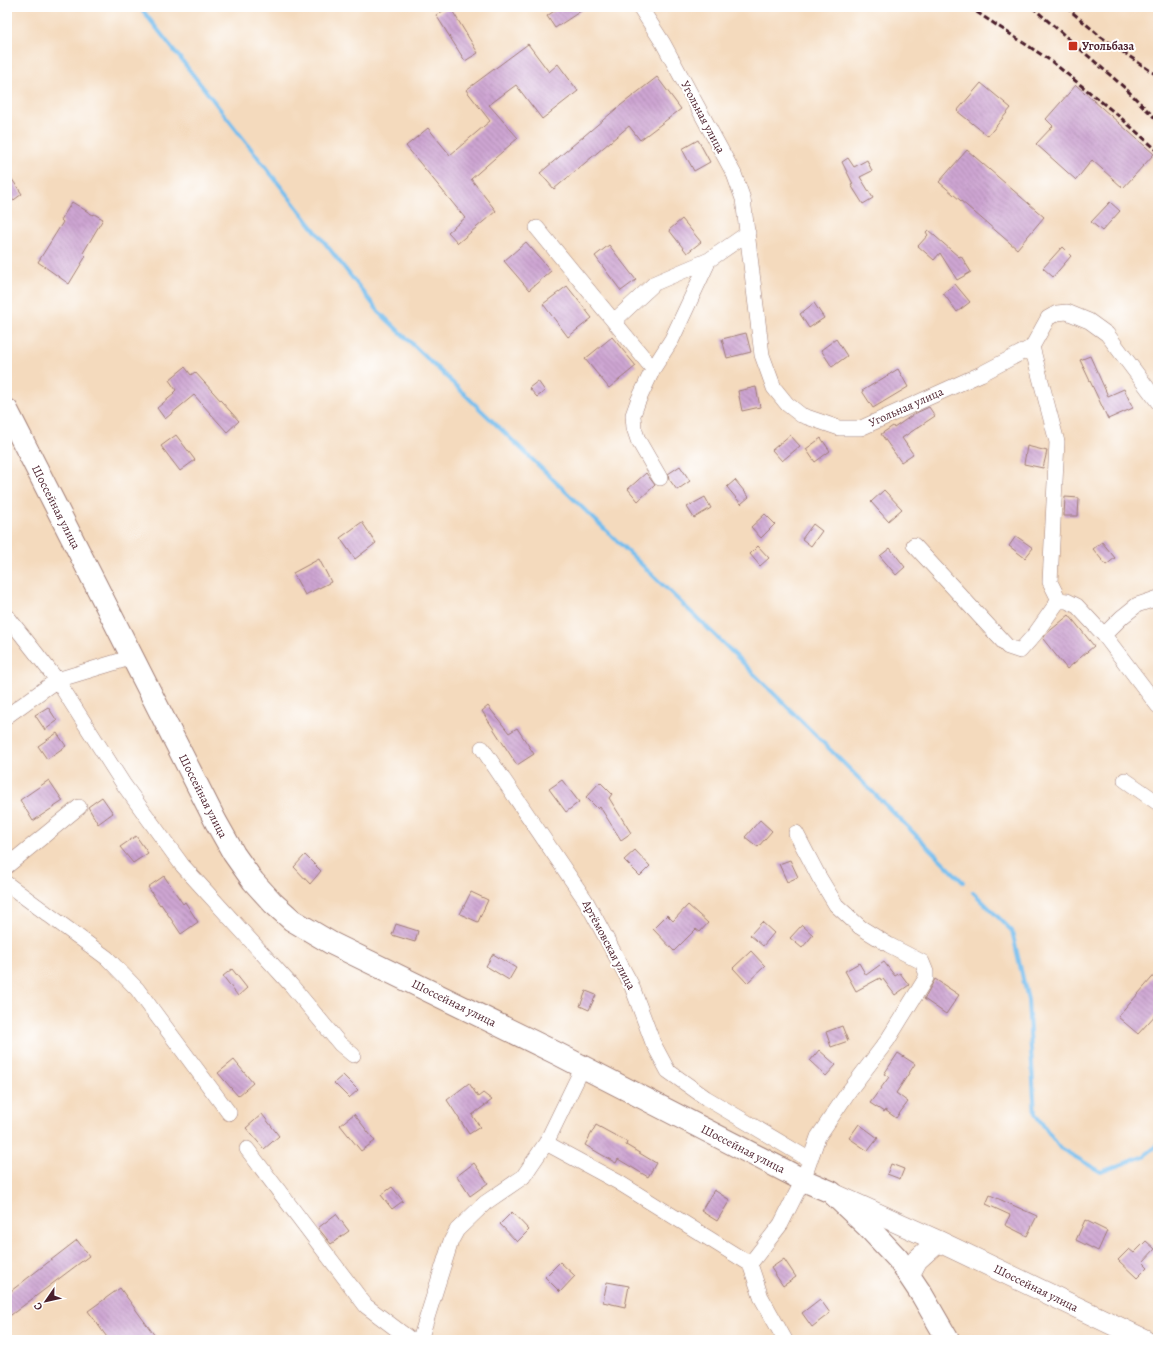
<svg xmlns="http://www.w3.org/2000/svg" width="1165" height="1347" viewBox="0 0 1165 1347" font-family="Alegreya,serif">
  <defs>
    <pattern id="building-back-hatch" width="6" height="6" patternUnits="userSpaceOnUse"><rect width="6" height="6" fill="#cda5d2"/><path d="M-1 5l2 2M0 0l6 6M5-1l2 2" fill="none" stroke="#a886ab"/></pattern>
  </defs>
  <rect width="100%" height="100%" fill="#fff"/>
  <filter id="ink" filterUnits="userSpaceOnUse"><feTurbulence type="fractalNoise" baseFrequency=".025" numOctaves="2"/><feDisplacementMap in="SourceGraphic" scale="8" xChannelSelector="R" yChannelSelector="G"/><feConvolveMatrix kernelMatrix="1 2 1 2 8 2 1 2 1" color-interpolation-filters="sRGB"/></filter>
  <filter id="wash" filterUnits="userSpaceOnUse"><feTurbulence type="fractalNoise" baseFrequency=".012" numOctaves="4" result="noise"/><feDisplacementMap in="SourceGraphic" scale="16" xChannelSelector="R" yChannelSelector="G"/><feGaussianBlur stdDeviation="0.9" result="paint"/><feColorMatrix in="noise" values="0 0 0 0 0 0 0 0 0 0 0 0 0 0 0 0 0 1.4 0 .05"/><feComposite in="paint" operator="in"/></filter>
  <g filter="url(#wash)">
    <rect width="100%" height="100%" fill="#f4dabd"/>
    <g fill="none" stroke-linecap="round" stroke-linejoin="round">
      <path stroke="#76beee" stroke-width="4" d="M140 7 379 312 720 640 963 882
        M973 892 1012 931 1028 1000 1035 1114 1060 1148 1101 1172 1144 1156 1158 1145"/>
    </g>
    <g id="blocks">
      <path fill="url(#building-back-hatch)" d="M450 7 478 53 465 61 436 15Z
        M560 7H587L555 28 547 16Z
        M528 44 549 72 558 64 578 91 542 119 516 85 489 105 518 138 471 179 496 211 458 243 448 232 465 218 406 146 428 128 450 155 490 121 466 90Z
        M657 77 681 109 640 140 629 126 554 189 540 173 616 109Z
        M981 83 1011 108 988 136 957 111Z
        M1076 85 1154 154 1123 188 1092 160 1076 180 1036 144 1053 126 1046 119Z
        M698 140 710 162 694 171 682 149Z
        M967 150 1044 217 1017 249 939 182Z
        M848 158 854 167 867 160 872 171 860 177 873 198 863 204 851 185 853 184 842 162Z
        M7 172 22 194 7 205Z
        M72 202 93 215 94 214 103 219 83 253 86 256 69 284 38 262 63 222 61 220Z
        M1110 202 1120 211 1102 231 1091 222Z
        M682 219 701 242 687 253 669 230Z
        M928 230 959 257 961 256 971 272 957 280 940 253 934 260 918 246 928 235 926 232Z
        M526 242 551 271 529 290 504 261Z
        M609 245 636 280 621 291 595 256Z
        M1062 247 1071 256 1053 277 1043 268Z
        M955 284 970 302 957 312 943 293Z
        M567 286 592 318 568 337 543 304Z
        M814 303 824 318 809 328 800 314Z
        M746 333 751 352 727 358 722 339Z
        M612 337 636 366 609 388 585 359Z
        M836 339 847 356 832 367 821 350Z
        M1090 356 1108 396 1124 389 1133 408 1108 419 1080 360Z
        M185 367 191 375 195 372 239 421 227 432 194 395 165 419 157 408 174 394 173 393 176 390 169 380Z
        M898 369 908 387 873 408 862 391Z
        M538 381 545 391 537 397 529 388Z
        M756 387 760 407 742 411 738 391Z
        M929 407 935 416 902 438 913 454 901 462 881 434 893 426 894 428 914 414Z
        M176 435 195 460 180 471 161 446Z
        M790 435 800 446 782 461 772 450Z
        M821 438 830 451 815 462 806 449Z
        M1027 446 1047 451 1043 468 1024 464Z
        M680 466 690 481 677 490 669 479 668 474Z
        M646 473 655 485 638 501 628 489Z
        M735 480 749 497 741 504 727 487Z
        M884 490 902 509 888 521 871 502Z
        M705 497 711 508 694 518 687 507Z
        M1065 497 1079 498 1078 516H1064Z
        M765 514 775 524 761 538 751 527Z
        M362 522 376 543 355 559 340 538Z
        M813 524 822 531 811 546 802 539Z
        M1016 536 1033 548 1025 558 1009 546Z
        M1102 542 1115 558 1106 565 1093 549Z
        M758 546 769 558 760 566 750 554Z
        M890 548 905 567 896 575 880 556Z
        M319 559 331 582 305 595 293 573Z
        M1069 615 1094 646 1067 669 1043 639 1046 634Z
        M488 706 509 733 517 728 534 754 517 765 482 711Z
        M48 707 57 721 45 730 35 715Z
        M57 733 66 746 47 759 38 746Z
        M49 780 63 801 33 821 20 800Z
        M562 780 579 802 566 812 549 789Z
        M600 782 612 794 609 798 631 833 621 840 600 807 598 809 586 797Z
        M102 797 113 813 98 824 88 807Z
        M760 820 772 831 758 847 745 837Z
        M136 836 148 853 133 863 120 847Z
        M635 850 650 866 640 876 624 860Z
        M305 855 321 871 310 884 294 867Z
        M790 860 798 877 787 882 779 864Z
        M164 876 183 904 185 902 198 922 181 934 161 904 160 905 148 887Z
        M471 892 488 900 478 922 460 914Z
        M688 905 708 923 700 932 696 929 674 951 653 929 667 915 673 921Z
        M762 922 774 933 763 946 750 935Z
        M396 924 418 931 415 942 392 935Z
        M802 925 813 935 802 948 790 938Z
        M751 951 765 966 747 983 733 968Z
        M493 954 516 968 509 980 486 966Z
        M884 962 895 976 900 973 909 985 895 995 883 979 881 980 880 978 856 991 845 971 859 963 866 975Z
        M232 969 247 988 238 996 223 976Z
        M1158 971V1012L1138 1034 1118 1017Z
        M935 979 959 995 946 1014 924 999Z
        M586 991 596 995 589 1010 580 1006Z
        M842 1026 848 1041 831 1047 826 1032Z
        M819 1050 836 1065 826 1076 810 1061Z
        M898 1053 915 1064 896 1093 908 1102 896 1118 885 1110 884 1112 870 1103 889 1077 884 1074Z
        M234 1060 253 1083 238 1096 218 1073Z
        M343 1075 358 1090 349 1098 334 1083Z
        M469 1083 478 1097 483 1093 492 1100 472 1115 480 1127 469 1134 447 1100Z
        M262 1114 279 1136 264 1149 246 1128Z
        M354 1114 375 1141 361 1151 340 1125Z
        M859 1124 878 1138 868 1151 849 1138Z
        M596 1125 627 1142 626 1145 656 1163 648 1177 618 1159 616 1163 585 1145Z
        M474 1163 488 1183 470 1196 457 1176Z
        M891 1164 904 1169 900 1179 887 1174Z
        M392 1187 403 1201 392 1209 381 1195Z
        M714 1190 730 1200 717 1221 701 1211Z
        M990 1195 1037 1216 1027 1236 1005 1225 1010 1215 986 1204Z
        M512 1212 529 1230 517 1242 500 1224Z
        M336 1214 349 1231 331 1244 318 1228Z
        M1085 1220 1107 1231 1098 1251 1076 1240Z
        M77 1240 89 1256 7 1318V1294Z
        M1146 1241 1155 1249 1143 1262 1148 1267 1137 1278 1118 1260 1129 1249 1134 1253Z
        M784 1259 796 1277 783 1286 771 1268Z
        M560 1262 575 1276 560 1292 545 1277Z
        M607 1282 629 1286 625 1307 603 1302Z
        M120 1288 158 1340H109L88 1311Z
        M820 1299 830 1313 812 1327 802 1313Z"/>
    </g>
  </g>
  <g filter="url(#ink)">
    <use href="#blocks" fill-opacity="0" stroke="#9f7c74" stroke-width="1"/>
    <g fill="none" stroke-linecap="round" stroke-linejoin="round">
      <defs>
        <path id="street" d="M640 7 663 43 734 174 743 199 762 355 774 388 787 404 801 415 839 428H861L981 374 1032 347
          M537 228 653 369
          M614 321 655 283 709 260
          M660 478 638 440 634 428 633 415 638 401 653 369 672 339 709 260 748 233
          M914 545 1008 647 1020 651 1035 634 1059 600 1050 582 1057 442 1032 347 1048 318 1057 313 1067 312 1089 321 1107 334 1158 402
          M1059 600 1067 601 1077 606 1104 635 1158 706
          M7 616 57 680 124 785 182 865 291 985 340 1044 353 1055
          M1104 635 1122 617 1137 605 1158 598
          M7 716 57 680 133 657
          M482 748 586 901 631 984 653 1043 668 1071 706 1098 810 1160
          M1125 780 1158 803
          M7 866 79 807
          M7 884 107 958 137 989 229 1113
          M546 1143 618 1182 750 1264
          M247 1149 366 1306 411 1340
          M420 1340 451 1241 457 1230 485 1203 523 1177 546 1143 583 1067
          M785 1340 761 1297 750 1264 781 1224 803 1180 818 1137 849 1091 887 1041 926 978V972L922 962 889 945 860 927 836 905 819 877 796 833"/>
        <path id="secondary" d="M836 1195 938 1241 1145 1340
          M909 1275 917 1260 938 1241"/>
        <path id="primary" d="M7 410 216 822 234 854 253 881 273 903 292 920 331 943 556 1053 803 1180 831 1192 867 1226 898 1259 922 1295 948 1340"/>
      </defs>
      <use href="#street" stroke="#9f7c74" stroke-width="16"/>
      <use href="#secondary" stroke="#9f7c74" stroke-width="22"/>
      <use href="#primary" stroke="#9f7c74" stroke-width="24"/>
      <use href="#street" stroke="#fff" stroke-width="15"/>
      <use href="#secondary" stroke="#fff" stroke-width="21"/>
      <use href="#primary" stroke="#fff" stroke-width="22"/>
      <path stroke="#4a1f2b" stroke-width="3" stroke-dasharray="6 3" stroke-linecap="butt" d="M969 7 1051 61 1120 117 1158 151
        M1032 7 1125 88 1158 121
        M1066 7 1101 37 1158 76"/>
    </g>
  </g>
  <rect fill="#c8321e" stroke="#fff" stroke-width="1.5" x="1068" y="41" width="10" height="10" rx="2"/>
  <g text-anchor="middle" stroke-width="4" stroke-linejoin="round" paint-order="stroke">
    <g font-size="12" font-weight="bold" fill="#4a1f2b" stroke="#fff" text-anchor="start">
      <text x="1082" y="50">Угольбаза</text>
    </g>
    <g font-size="12" fill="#4a1f2b" stroke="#fff">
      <text transform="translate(703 117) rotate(62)" y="4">Угольная улица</text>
      <text transform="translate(906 407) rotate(-24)" y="4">Угольная улица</text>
      <text transform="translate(56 507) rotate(63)" y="4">Шоссейная улица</text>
      <text transform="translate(203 796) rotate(63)" y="4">Шоссейная улица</text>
      <text transform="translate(609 945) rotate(62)" y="4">Артёмовская улица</text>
      <text transform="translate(454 1003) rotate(26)" y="4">Шоссейная улица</text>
      <text transform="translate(743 1149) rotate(27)" y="4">Шоссейная улица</text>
      <text transform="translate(1036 1288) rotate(26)" y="4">Шоссейная улица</text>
    </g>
  </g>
  <rect width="1165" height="1347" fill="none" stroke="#fff" stroke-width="24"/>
  <g transform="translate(46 1301) rotate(236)" stroke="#ffffff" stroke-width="3" paint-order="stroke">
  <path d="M0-3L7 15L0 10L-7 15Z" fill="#4a1f2b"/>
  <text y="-6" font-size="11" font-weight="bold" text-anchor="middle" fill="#4a1f2b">С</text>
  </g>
</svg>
